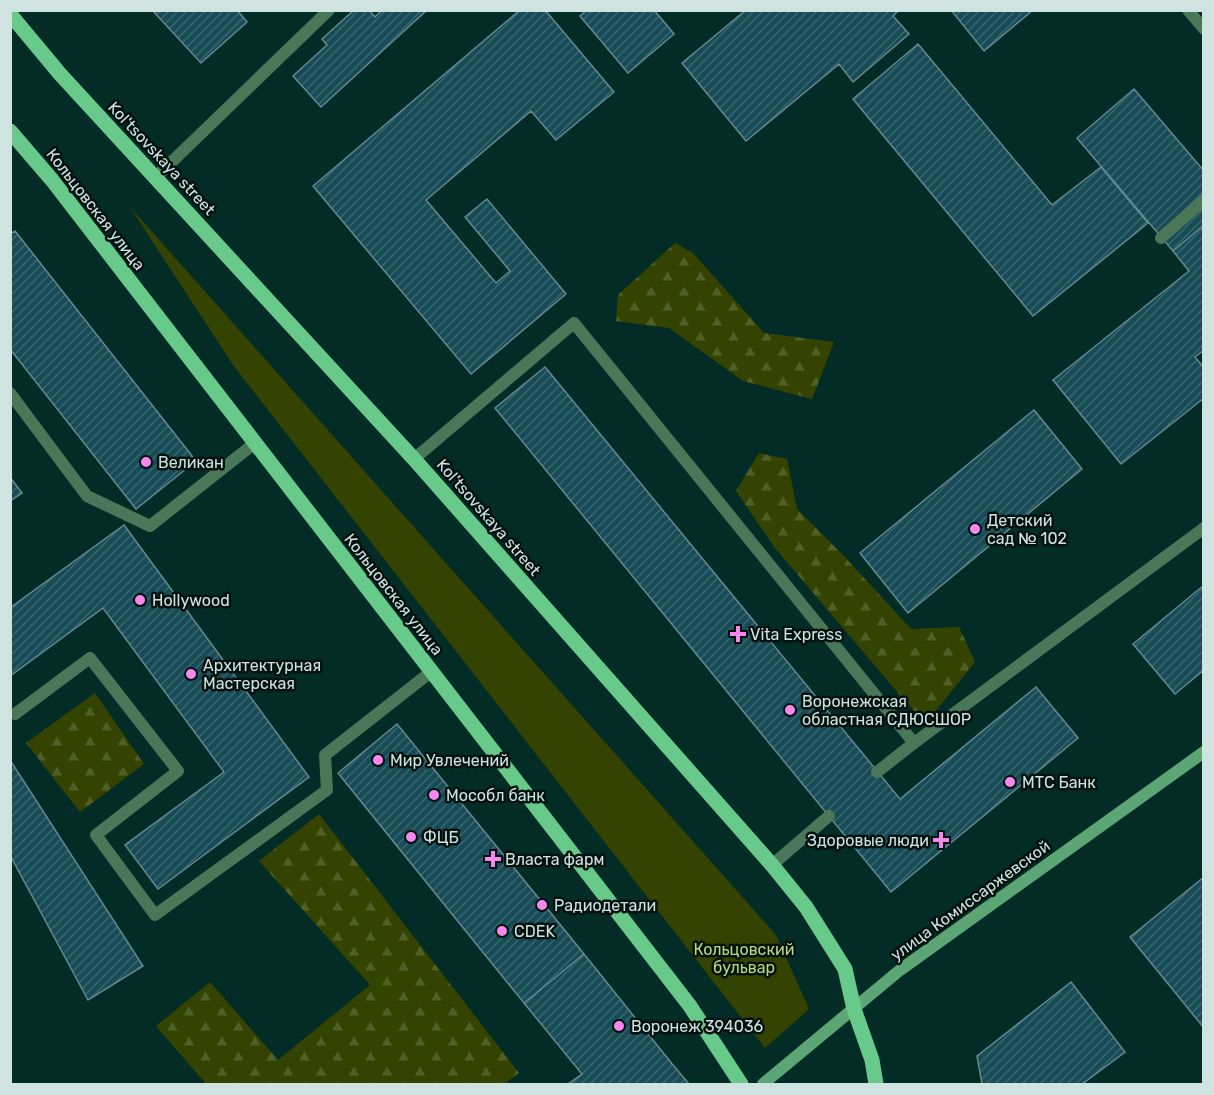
<svg xmlns="http://www.w3.org/2000/svg" width="1214" height="1095" viewBox="0 0 1214 1095" font-family="Rubik,sans-serif">
  <defs>
    <pattern id="forest-firs" width="22" height="20" patternUnits="userSpaceOnUse" patternTransform="scale(1.5)"><rect width="22" height="20" fill="#344400"/><path d="M5 1l3.5 6h-7zM16 11l3.5 6h-7z" fill="#505f25"/></pattern>
    <pattern id="building-hatch" width="6" height="6" patternUnits="userSpaceOnUse" patternTransform="scale(1.5)"><rect width="6" height="6" fill="#174c56"/><path d="M-1 1l2-2M0 6l6-6M5 7l2-2" fill="none" stroke="#38666e"/></pattern>
  </defs>
  <rect width="100%" height="100%" fill="#032c27"/>
  <path fill="#344400" d="M130 207 776 935 809 1009 765 1048 233 365Z"/>
  <path fill="url(#forest-firs)" d="M675 243 693 253 764 333 834 342 812 399 743 381 669 328 616 321 618 295Z
    M759 453 787 459 797 509 844 556 911 629 959 627 975 662 926 723 904 700 775 548 736 491Z
    M95 693 144 764 80 812 26 743Z
    M319 814 519 1073 504 1084H206L156 1026 210 982 278 1060 370 985 259 861Z"/>
  <path fill="url(#building-hatch)" stroke="#638992" stroke-width="1.5" d="M152 10H237L247 22 201 63Z
    M354 10H369L375 17 382 10H427L321 107 293 76 327 45 322 39Z
    M520 10H545L614 92 556 140 531 111 426 200 496 283 510 271 465 217 487 199 566 294 471 374 313 186Z
    M587 10H654L674 34 628 73 580 16Z
    M746 10H899L893 16 909 34 853 82 839 64 746 141 682 63Z
    M951 10H1033L984 51Z
    M918 44 1052 205 1101 167 1148 223 1033 316 853 99Z
    M1134 89 1204 171V225L1173 251 1077 138Z
    M1204 225V350L1195 357 1204 368V398L1121 464 1053 380 1189 271 1173 251Z
    M15 231 196 461 136 509 10 349V234Z
    M545 367 900 799 1036 687 1078 738 891 892 495 408Z
    M1034 410 1082 469 908 613 860 553Z
    M10 477 22 493 10 501Z
    M124 525 309 777 158 889 125 845 224 772 103 608 10 676V608Z
    M1204 585V670L1175 694 1133 644Z
    M397 724 584 954 524 1003 338 773Z
    M10 760 143 966 88 1000 10 855Z
    M1204 877V1028L1130 937Z
    M584 954 673 1065 689 1084H568L582 1074 524 1003Z
    M1071 982 1125 1052 1082 1084H982L977 1056Z"/>
  <g fill="none" stroke-linecap="round" stroke-linejoin="round">
    <path stroke="#4a7758" stroke-width="12" d="M156 177 329 10
      M1161 238 1204 200
      M10 393 87 496 150 526 255 443
      M414 459 574 323 914 743 877 772
      M15 714 90 658 178 771 96 835 155 915 327 790 325 755 432 671
      M914 743 1204 528
      M772 865 829 816"/>
    <path stroke="#4a7758" stroke-width="12" d="M1188 10 1204 29"/>
    <path stroke="#5ca675" stroke-width="12" d="M763 1084 900 970 1204 752"/>
    <path stroke="#68ca8a" stroke-width="15" d="M10 14 60 74 414 459 772 865 806 907 845 969 854 1009 872 1060 876 1084
      M10 131 52 180 690 1006 741 1084"/>
  </g>
  <g fill="#f688ec" stroke="#03110f" stroke-width="2">
    <circle cx="146" cy="462" r="6"/>
    <circle cx="975" cy="529" r="6"/>
    <circle cx="140" cy="600" r="6"/>
    <path d="M735 625h6v6h6v6h-6v6h-6v-6h-6v-6h6z"/>
    <circle cx="191" cy="674" r="6"/>
    <circle cx="790" cy="710" r="6"/>
    <circle cx="378" cy="760" r="6"/>
    <circle cx="1010" cy="782" r="6"/>
    <circle cx="434" cy="795" r="6"/>
    <circle cx="411" cy="837" r="6"/>
    <path d="M938 831h6v6h6v6h-6v6h-6v-6h-6v-6h6z"/>
    <path d="M490 850h6v6h6v6h-6v6h-6v-6h-6v-6h6z"/>
    <circle cx="542" cy="905" r="6"/>
    <circle cx="502" cy="931" r="6"/>
    <circle cx="619" cy="1026" r="6"/>
  </g>
  <g text-anchor="middle" stroke-width="5" stroke-linejoin="round" paint-order="stroke">
    <g font-size="16" fill="#cfe4e0" stroke="#03110f">
      <text transform="translate(162 158) rotate(47)" y="6">Kol'tsovskaya street</text>
      <text transform="translate(96 209) rotate(52)" y="6">Кольцовская улица</text>
      <text transform="translate(489 517) rotate(49)" y="6">Kol'tsovskaya street</text>
      <text transform="translate(394 594) rotate(52)" y="6">Кольцовская улица</text>
      <text transform="translate(970 900) rotate(-36)" y="6">улица Комиссаржевской</text>
    </g>
    <g font-size="16" fill="#cfe4e0" stroke="#03110f" text-anchor="start">
      <text x="158" y="468">Великан</text>
      <text x="987" y="526">Детский<tspan x="987" dy="18">сад № 102</tspan></text>
      <text x="152" y="606">Hollywood</text>
      <text x="750" y="640">Vita Express</text>
      <text x="203" y="671">Архитектурная<tspan x="203" dy="18">Мастерская</tspan></text>
      <text x="802" y="707">Воронежская<tspan x="802" dy="18">областная СДЮСШОР</tspan></text>
      <text x="390" y="766">Мир Увлечений</text>
      <text x="1022" y="788">МТС Банк</text>
      <text x="446" y="801">Мособл банк</text>
      <text x="423" y="843">ФЦБ</text>
      <text x="929" y="846" text-anchor="end">Здоровые люди</text>
      <text x="505" y="865">Власта фарм</text>
      <text x="554" y="911">Радиодетали</text>
      <text x="514" y="937">CDEK</text>
      <text x="631" y="1032">Воронеж 394036</text>
    </g>
    <g font-size="16" fill="#bbda7d" stroke="#03110f">
      <text x="744" y="955">Кольцовский<tspan x="744" dy="18">бульвар</tspan></text>
    </g>
  </g>
  <rect width="1214" height="1095" fill="none" stroke="#cfe4e0" stroke-width="24"/>
</svg>
